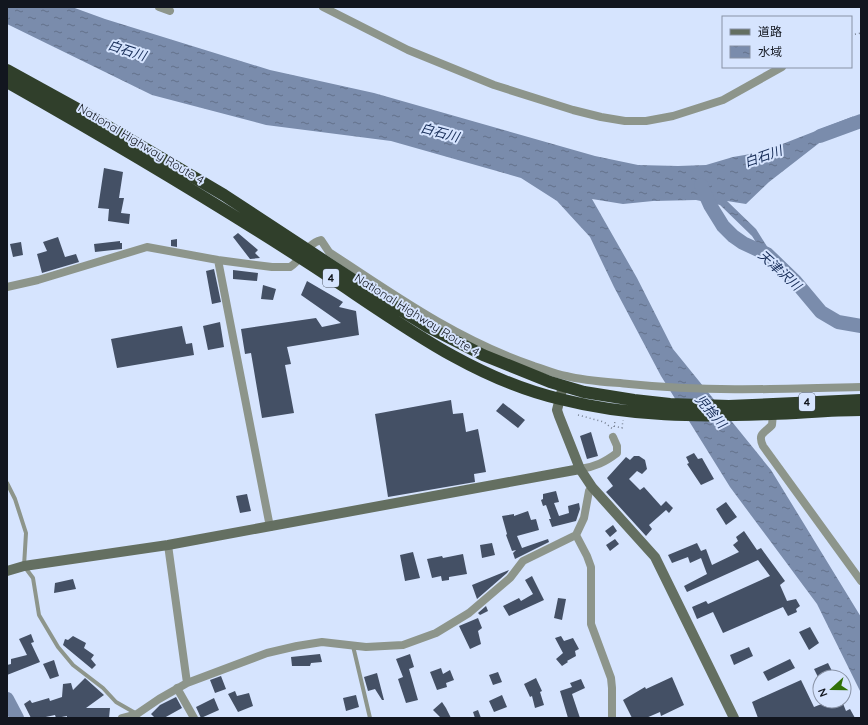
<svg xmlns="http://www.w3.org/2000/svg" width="868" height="725" viewBox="0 0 868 725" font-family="Quicksand,'Noto Sans JP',sans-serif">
  <defs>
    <pattern id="water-ripples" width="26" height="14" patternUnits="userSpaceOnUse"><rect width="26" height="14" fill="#7a8cac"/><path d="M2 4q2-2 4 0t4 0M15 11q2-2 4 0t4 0" fill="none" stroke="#63718b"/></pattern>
  </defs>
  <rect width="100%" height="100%" fill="#d6e4fe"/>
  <path fill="url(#water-ripples)" d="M7 7H72L105 19 270 70 374 93 595 156 638 165 678 166 706 165 733 157 762 152 854 116 769 182 746 204 727 201 756 229 768 248 782 264H770L752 236 720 205 696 200 653 201 623 204 592 199 637 278 673 349 771 470 861 617V693L817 604 730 487 661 376 614 287 590 237 557 201 521 178 391 141 266 125 152 95 7 24Z"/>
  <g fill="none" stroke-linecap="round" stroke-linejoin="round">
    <path stroke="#7a8cac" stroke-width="14" d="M820 136 861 121
      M701 185 710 205 723 226 733 236 743 243 767 254 795 281 821 312 838 322 861 326
      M7 699 17 718"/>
  </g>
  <path fill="#445065" d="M104 168 123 172 119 198H124L121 213 130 214 129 224 108 221 109 209 98 208Z
    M238 233 258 250 255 253 260 258 250 259 233 237Z
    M58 237 65 257 76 254 79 262 42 273 37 254 47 251 43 242Z
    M177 239V247L171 246V240Z
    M120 241V243H122V249L95 252 94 244Z
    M21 242 23 255 13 257 10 244Z
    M214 269 221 302 212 304 206 271Z
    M233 270 258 273 257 281 233 279Z
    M307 281 343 302 339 307 356 311 359 335 287 347 291 364 285 365 294 413 262 418 251 353 245 354 241 329 316 318 322 327 341 323 301 295Z
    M263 285 276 289 273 300 261 299Z
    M220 322 224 347 208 350 203 326Z
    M182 326 186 344 192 343 194 355 117 368 111 339Z
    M451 400 453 414 463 413 466 432 478 429 486 472 474 474 475 482 388 497 375 414Z
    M503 403 525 420 518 428 496 411Z
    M591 432 598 456 587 459 580 436Z
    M694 453 698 459 702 458 714 479 701 485 687 464 689 463 686 457Z
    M634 456H639L645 460 647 469 642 474 637 471 629 479 640 490 644 487 661 506 666 501 673 508 669 513 666 510 649 525 652 529 646 536 606 492 613 486 607 478 626 457 630 460Z
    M556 491 559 502 554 503 559 516 569 513 568 506 579 503 580 509 576 521 552 527 549 519H551L546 505 543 506 541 500 543 499V494Z
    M247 494 251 511 240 513 236 496Z
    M726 502 737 517 726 525 716 509Z
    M528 511 531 520 536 519 539 530 517 536 522 548 548 539 549 542 515 559 513 553 516 550 512 551 506 535 507 534 502 516 514 514V516Z
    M613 525 617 531 610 537 605 531Z
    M744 531 757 550 761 548 785 581 780 585 787 601 796 599 800 606 796 609 797 612 788 616 783 607 723 633 713 612 697 619 692 607 706 601 708 604 770 576 758 560 687 592 684 586 707 574 701 558 690 563 688 557 672 563 668 555 697 543 701 551 706 549 712 565 739 552 733 545 738 541 736 537Z
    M615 539 619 544 610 551 606 545Z
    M492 543 495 555 482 558 480 545Z
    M413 552 420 578 405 581 400 555Z
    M463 554 467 574 449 577V580L442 581 441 576 432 578 427 559 442 556 443 558Z
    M509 570 507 573 477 599 472 585Z
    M532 576 544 600 509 616 503 606 519 598 521 601 533 594 525 580Z
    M73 579 76 589 54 593 55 583Z
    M558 598 566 599 562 620 554 618Z
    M486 606 488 611 480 615 478 613Z
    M478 618 482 628 478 631 481 644 470 649 459 626Z
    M810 627 819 643 809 650 799 632Z
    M31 634 34 642 31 643 40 662 7 675V665L11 664V659L27 655 19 639Z
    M73 636 86 643 84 648 94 655 91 659 96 665 92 669 63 645 65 639 68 640Z
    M561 636 564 641 573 638 579 649 575 651 576 656 567 661 568 662 562 666 556 659 563 653 555 638Z
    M749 647 753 656 734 665 730 655Z
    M320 654 322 662 311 663 310 666H292L291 657Z
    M410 654 414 667 409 669 418 700 406 703 398 679 403 677 396 659Z
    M790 659 795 668 768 681 763 672Z
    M54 660 59 676 50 679 43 664Z
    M828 663 835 677H818L814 669Z
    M441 668 443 674 450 670 454 680 446 683 447 687 437 690 430 672Z
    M498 672 502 682 493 685 489 675Z
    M377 673 384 700H382L375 689 368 691 364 677Z
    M221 676 226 689 215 693 210 680Z
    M672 677 684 705 661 716 660 712 646 718H632L623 700 645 687 646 689Z
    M85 678 104 695 86 708H110L109 718H67V716L56 718 55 715 41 718H31L24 704 30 700 32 703 49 698 50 701 62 697 63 684 71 683 73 690Z
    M536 678 542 691 540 692 544 705 535 708 532 696 530 697 524 684Z
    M581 679 585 688 572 694 580 718H568L560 691 572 687 570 683Z
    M801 680 814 707 829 701H842L846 711 850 709 855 718H758L752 702Z
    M235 691 237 696 249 693 253 706 238 712 228 694Z
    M356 695 359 707 346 711 343 698Z
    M502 695 507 707 494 712 489 701Z
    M176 697 182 708 164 718H155L151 714 160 705Z
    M214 698 219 710 201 718 196 707Z
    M442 702 446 708 451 718H441L433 710Z
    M478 710 481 718H475L473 712Z"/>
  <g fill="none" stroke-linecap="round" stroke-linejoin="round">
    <path stroke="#778092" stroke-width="1.5" stroke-dasharray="1 3" stroke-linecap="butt" d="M851 35 861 33
      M578 415 604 422 614 430
      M614 426 622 428 623 420
      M614 427 615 421"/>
    <path stroke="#8d958b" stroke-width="4" d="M7 483 15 499 26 533 24 566 33 578 39 615 58 647 73 665 103 688 116 702 137 714
      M353 646 370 718"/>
    <path stroke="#8d958b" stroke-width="8" d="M159 7 170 11
      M323 7 408 50 494 85 573 110 601 117 625 121H646L673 116 723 100 782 67
      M218 260 270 527
      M7 287 38 280 147 247 218 260 272 267H290C302 260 306 244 321 240L329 252C394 295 459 341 534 366 544 369 555 374 566 376 586 381 608 382 629 384 707 392 783 389 861 387
      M773 414 772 425C765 433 757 433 763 446L861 581
      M580 469C595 467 605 462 617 453V446L613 437
      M576 535 587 556 591 567V624L611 678 612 688V718
      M168 545 187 683
      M177 688 194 718
      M122 718 137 714 159 699 187 683 267 653 297 646 322 642 366 647 403 645 436 633 469 613 510 578 523 561 576 535 584 518 589 491 592 487"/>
    <path stroke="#646f61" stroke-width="10" d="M563 386 557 410 559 416 580 469 592 487 655 557 734 718
      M7 571 24 566 168 545 580 469"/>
    <path stroke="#303f2b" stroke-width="12" d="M7 70 85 113 224 195 378 296 428 327 483 355 550 382 584 392 634 400 670 404 729 406 861 400
      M7 82C106 138 204 196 299 257 383 310 462 376 560 399 630 417 699 417 771 414 801 413 831 410 861 410"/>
  </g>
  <g text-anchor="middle" stroke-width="4" stroke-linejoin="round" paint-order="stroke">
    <g fill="#d6e4fe" stroke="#4d5462" stroke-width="1">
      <rect x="323" y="269" width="16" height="18" rx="3"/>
      <rect x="799" y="393" width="16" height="18" rx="3"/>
    </g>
    <g font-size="11" font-weight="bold" fill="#12161f">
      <text x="331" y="282">4</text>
      <text x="807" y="406">4</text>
    </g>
    <g font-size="12" fill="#12161f" stroke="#d6e4fe">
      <text transform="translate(141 144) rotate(31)" y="4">National Highway Route 4</text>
      <text transform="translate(417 315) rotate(32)" y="4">National Highway Route 4</text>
    </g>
    <g font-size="13" font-style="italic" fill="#162c57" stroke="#d6e4fe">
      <text transform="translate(127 50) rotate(18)" y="5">白石川</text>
      <text transform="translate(440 132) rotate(15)" y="5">白石川</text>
      <text transform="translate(763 156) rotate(-19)" y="5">白石川</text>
      <text transform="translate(780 270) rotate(42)" y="5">天津沢川</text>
      <text transform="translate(711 411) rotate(49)" y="5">児捨川</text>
    </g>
  </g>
  <rect width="868" height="725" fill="none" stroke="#12161f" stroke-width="16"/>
  <rect x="722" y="16" width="130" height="52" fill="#d6e4fe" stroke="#8892a5"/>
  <rect x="730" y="29" width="20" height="6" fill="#646f61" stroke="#8892a5"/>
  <text x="758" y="36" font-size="12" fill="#12161f">道路</text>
  <rect x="730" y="46" width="20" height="12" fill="url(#water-ripples)" stroke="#8892a5"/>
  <text x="758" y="56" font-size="12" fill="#12161f">水域</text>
  <g transform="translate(832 689) rotate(249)"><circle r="19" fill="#d6e4fe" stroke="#8892a5"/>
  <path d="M0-3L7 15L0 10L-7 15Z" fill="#307008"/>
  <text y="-6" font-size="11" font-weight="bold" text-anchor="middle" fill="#12161f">N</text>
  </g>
</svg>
